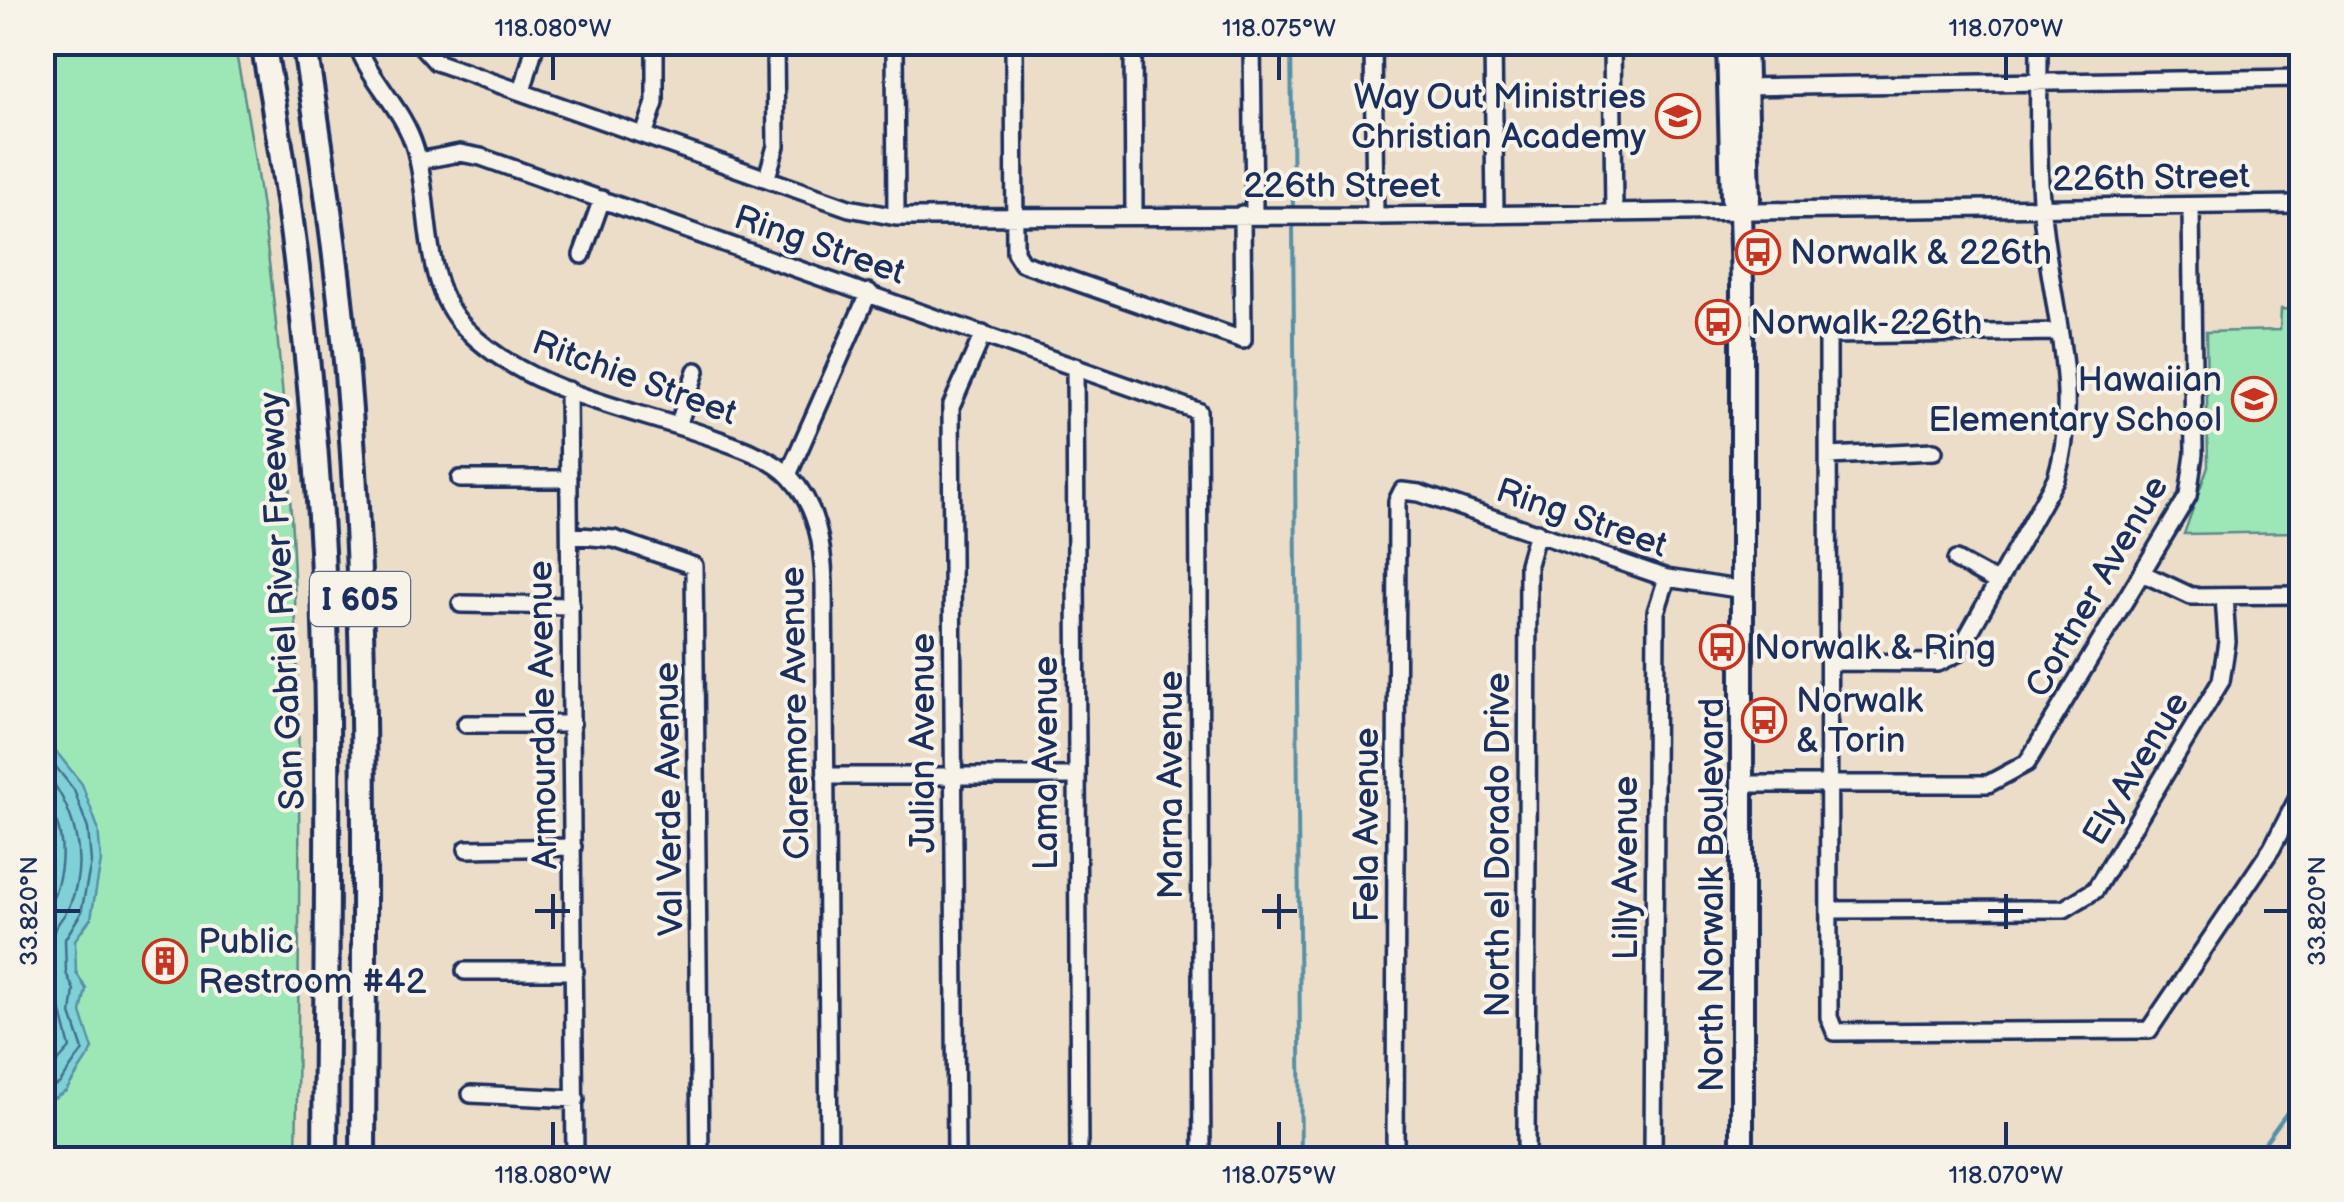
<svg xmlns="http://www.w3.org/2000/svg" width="2344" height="1202" viewBox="0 0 2344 1202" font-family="'Balsamiq Sans',sans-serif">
  <rect width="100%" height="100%" fill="#ecddc9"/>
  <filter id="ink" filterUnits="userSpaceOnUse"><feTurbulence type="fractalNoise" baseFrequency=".01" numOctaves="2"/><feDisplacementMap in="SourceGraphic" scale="20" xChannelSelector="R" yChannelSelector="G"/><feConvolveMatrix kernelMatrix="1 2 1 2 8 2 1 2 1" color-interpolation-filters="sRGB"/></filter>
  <g filter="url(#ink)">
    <path fill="#9de7b6" stroke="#5c8b8a" stroke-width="2.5" d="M42 43H234C308 409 302 788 296 1159H43Z
      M2281 309 2301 310V532L2184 534 2208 466 2206 332 2280 330Z"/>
    <path fill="#7fd1d7" stroke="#5790a7" stroke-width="2.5" d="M43 735 82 784 98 828 101 861 91 918 75 940 76 972 86 989 81 1013 93 1049 66 1091 43 1104Z"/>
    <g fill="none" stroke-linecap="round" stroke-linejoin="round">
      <path stroke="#43708e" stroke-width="2.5" d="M42 749 74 790 88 829 91 862 81 913 65 939 66 973 74 990 71 1014 83 1050 60 1083 42 1093
        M42 768C74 806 90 859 69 907 65 916 56 923 53 934 46 963 63 1019 70 1048L42 1079
        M42 792C70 834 66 878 42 920"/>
      <path stroke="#5790a7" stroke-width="4" d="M1291 42 1293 213
        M1293 222 1301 1160
        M2252 1160 2302 1092"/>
      <defs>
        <path id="minor" d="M356 42C370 81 403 108 415 148 433 207 419 282 466 329 527 392 629 408 708 436 735 446 770 456 790 477 817 506 823 545 824 583L829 1160
          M418 42 436 62 849 208 896 217 1375 216 2302 204
          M895 42 896 217
          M1014 42 1015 252 1022 263 1243 340 1242 214
          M1133 42 1134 214
          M1252 42 1254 213
          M1373 42 1375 216
          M1493 42 1495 215
          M1612 42 1614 213
          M1738 87 2302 78
          M522 92 536 42
          M644 135 655 103V42
          M418 161 460 153 481 157 1198 411 1202 1160
          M767 177 776 146 775 42
          M582 255 602 199
          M2057 332 1828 335 1829 1017 1835 1032 2149 1030 2272 848 2302 790
          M1075 366 1079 1160
          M568 390 575 1160
          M678 426 696 371
          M1829 456 1934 451
          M788 475 869 292
          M460 479H569
          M570 535 614 539 694 566 700 1160
          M1956 560 1998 583
          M2144 574 2191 596 2302 595
          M461 604 571 606
          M1829 662 1938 663 1958 653 2056 478C2083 394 2049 298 2042 212 2037 156 2039 98 2039 42
          M466 724H572
          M825 776H1074
          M1743 784H1988L2027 763 2188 496 2194 454 2191 207
          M467 849 573 847
          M1829 910 2064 909 2095 890 2221 681 2227 642 2224 596
          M465 971H575
          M471 1094 576 1099
          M956 1160 951 407 983 334
          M1395 1160 1397 501 1402 491 1419 493 1667 578 1744 590
          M1526 1160 1528 564 1537 532
          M1653 1160 1656 612 1667 578"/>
        <path id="major" d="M1728 42 1732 198 1740 212 1742 285V1160
          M1740 212 1749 198 1745 42"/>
        <path id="highway" d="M263 42C302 262 325 490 327 713 328 862 326 1011 325 1160
          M304 42C322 152 338 262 347 373 369 634 364 897 363 1160"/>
      </defs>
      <use href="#minor" stroke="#1b2f5e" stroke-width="22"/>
      <use href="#major" stroke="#1b2f5e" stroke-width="28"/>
      <use href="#highway" stroke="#1b2f5e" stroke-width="30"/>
      <use href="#minor" stroke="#f7f3e8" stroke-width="15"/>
      <use href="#major" stroke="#f7f3e8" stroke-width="20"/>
      <use href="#highway" stroke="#f7f3e8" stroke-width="22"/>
    </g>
  </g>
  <path fill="none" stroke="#1b2f5e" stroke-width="4" d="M553 55V80M1279 55V80M2006 55V80M553 894V929M1279 894V929M2006 894V929M55 911H80M535 911H570M1262 911H1297M1988 911H2023M2264 911H2289M553 1122V1147M1279 1122V1147M2006 1122V1147"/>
  <defs>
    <symbol id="school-ring" viewBox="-11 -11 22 22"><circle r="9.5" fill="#f7f3e8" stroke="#c8321e" stroke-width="1.5"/><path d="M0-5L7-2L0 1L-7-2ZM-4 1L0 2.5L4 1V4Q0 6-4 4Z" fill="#c8321e"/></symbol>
    <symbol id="bus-ring" viewBox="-11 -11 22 22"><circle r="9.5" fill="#f7f3e8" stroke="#c8321e" stroke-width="1.5"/><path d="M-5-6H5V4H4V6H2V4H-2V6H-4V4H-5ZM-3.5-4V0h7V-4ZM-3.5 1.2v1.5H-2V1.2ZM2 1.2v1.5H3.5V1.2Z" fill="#c8321e"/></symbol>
    <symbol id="building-ring" viewBox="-11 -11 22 22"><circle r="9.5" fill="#f7f3e8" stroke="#c8321e" stroke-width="1.5"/><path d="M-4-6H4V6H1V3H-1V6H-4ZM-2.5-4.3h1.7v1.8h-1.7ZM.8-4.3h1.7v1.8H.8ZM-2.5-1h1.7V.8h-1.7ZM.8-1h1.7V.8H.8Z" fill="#c8321e"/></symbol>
  </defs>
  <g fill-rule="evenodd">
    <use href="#school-ring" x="1653" y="91" width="50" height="50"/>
    <use href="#bus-ring" x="1733" y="227" width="50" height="50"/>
    <use href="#bus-ring" x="1693" y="297" width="50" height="50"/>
    <use href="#school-ring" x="2229" y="374" width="50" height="50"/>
    <use href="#bus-ring" x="1697" y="622" width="50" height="50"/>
    <use href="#bus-ring" x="1739" y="695" width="50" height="50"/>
    <use href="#building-ring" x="140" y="936" width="50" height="50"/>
  </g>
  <g text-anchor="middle" stroke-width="8" stroke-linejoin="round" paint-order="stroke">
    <rect fill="#f7f3e8" stroke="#5d6a87" stroke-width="2.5" x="310" y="572" width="100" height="54" rx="8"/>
    <g font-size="32" font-weight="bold" fill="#1b2f5e">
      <text x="360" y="610">I 605</text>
    </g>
    <g font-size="35" fill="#1b2f5e" stroke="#f7f3e8" text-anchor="start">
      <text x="1646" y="108" text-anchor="end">Way Out Ministries<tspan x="1646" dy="40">Christian Academy</tspan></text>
      <text x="1790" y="264">Norwalk &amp; 226th</text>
      <text x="1750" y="334">Norwalk-226th</text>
      <text x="2222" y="391" text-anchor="end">Hawaiian<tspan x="2222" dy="40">Elementary School</tspan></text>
      <text x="1754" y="659">Norwalk &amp; Ring</text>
      <text x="1796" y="712">Norwalk<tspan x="1796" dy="40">&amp; Torin</tspan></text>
      <text x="198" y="953">Public<tspan x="198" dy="40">Restroom #42</tspan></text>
    </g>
    <g font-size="35" fill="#1b2f5e" stroke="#f7f3e8">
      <text transform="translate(2151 177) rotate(-1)" y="12">226th Street</text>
      <text x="1342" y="197">226th Street</text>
      <text transform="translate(820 244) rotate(19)" y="12">Ring Street</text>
      <text transform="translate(635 377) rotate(20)" y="12">Ritchie Street</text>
      <text transform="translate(1582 517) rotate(19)" y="12">Ring Street</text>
      <text transform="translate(2096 586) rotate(-60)" y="12">Cortner Avenue</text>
      <text transform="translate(281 601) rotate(-93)" y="12">San Gabriel River Freeway</text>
      <text transform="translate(794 713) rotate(-91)" y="12">Claremore Avenue</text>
      <text transform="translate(542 715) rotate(-91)" y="12">Armourdale Avenue</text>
      <text transform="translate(922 743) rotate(-90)" y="12">Julian Avenue</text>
      <text transform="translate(1045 763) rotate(-90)" y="12">Lama Avenue</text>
      <text transform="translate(2135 768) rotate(-59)" y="12">Ely Avenue</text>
      <text transform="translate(1170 785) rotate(-90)" y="12">Marna Avenue</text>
      <text transform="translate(668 799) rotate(-91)" y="12">Val Verde Avenue</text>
      <text transform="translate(1366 825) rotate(-90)" y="12">Fela Avenue</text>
      <text transform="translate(1497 845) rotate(-90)" y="12">North el Dorado Drive</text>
      <text transform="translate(1625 868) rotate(-90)" y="12">Lilly Avenue</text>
      <text transform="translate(1711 895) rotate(-90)" y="12">North Norwalk Boulevard</text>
    </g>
  </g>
  <rect width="2344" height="1202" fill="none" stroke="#f7f3e8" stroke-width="110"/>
  <rect x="55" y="55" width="2234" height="1092" fill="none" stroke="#1b2f5e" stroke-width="4"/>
  <g font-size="25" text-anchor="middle" fill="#1b2f5e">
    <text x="553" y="36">118.080°W</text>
    <text x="1279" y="36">118.075°W</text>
    <text x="2006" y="36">118.070°W</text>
    <text transform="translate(28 911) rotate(-90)" y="9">33.820°N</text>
    <text transform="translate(2316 911) rotate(-90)" y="9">33.820°N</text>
    <text x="553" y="1183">118.080°W</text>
    <text x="1279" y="1183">118.075°W</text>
    <text x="2006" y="1183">118.070°W</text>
  </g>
</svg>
